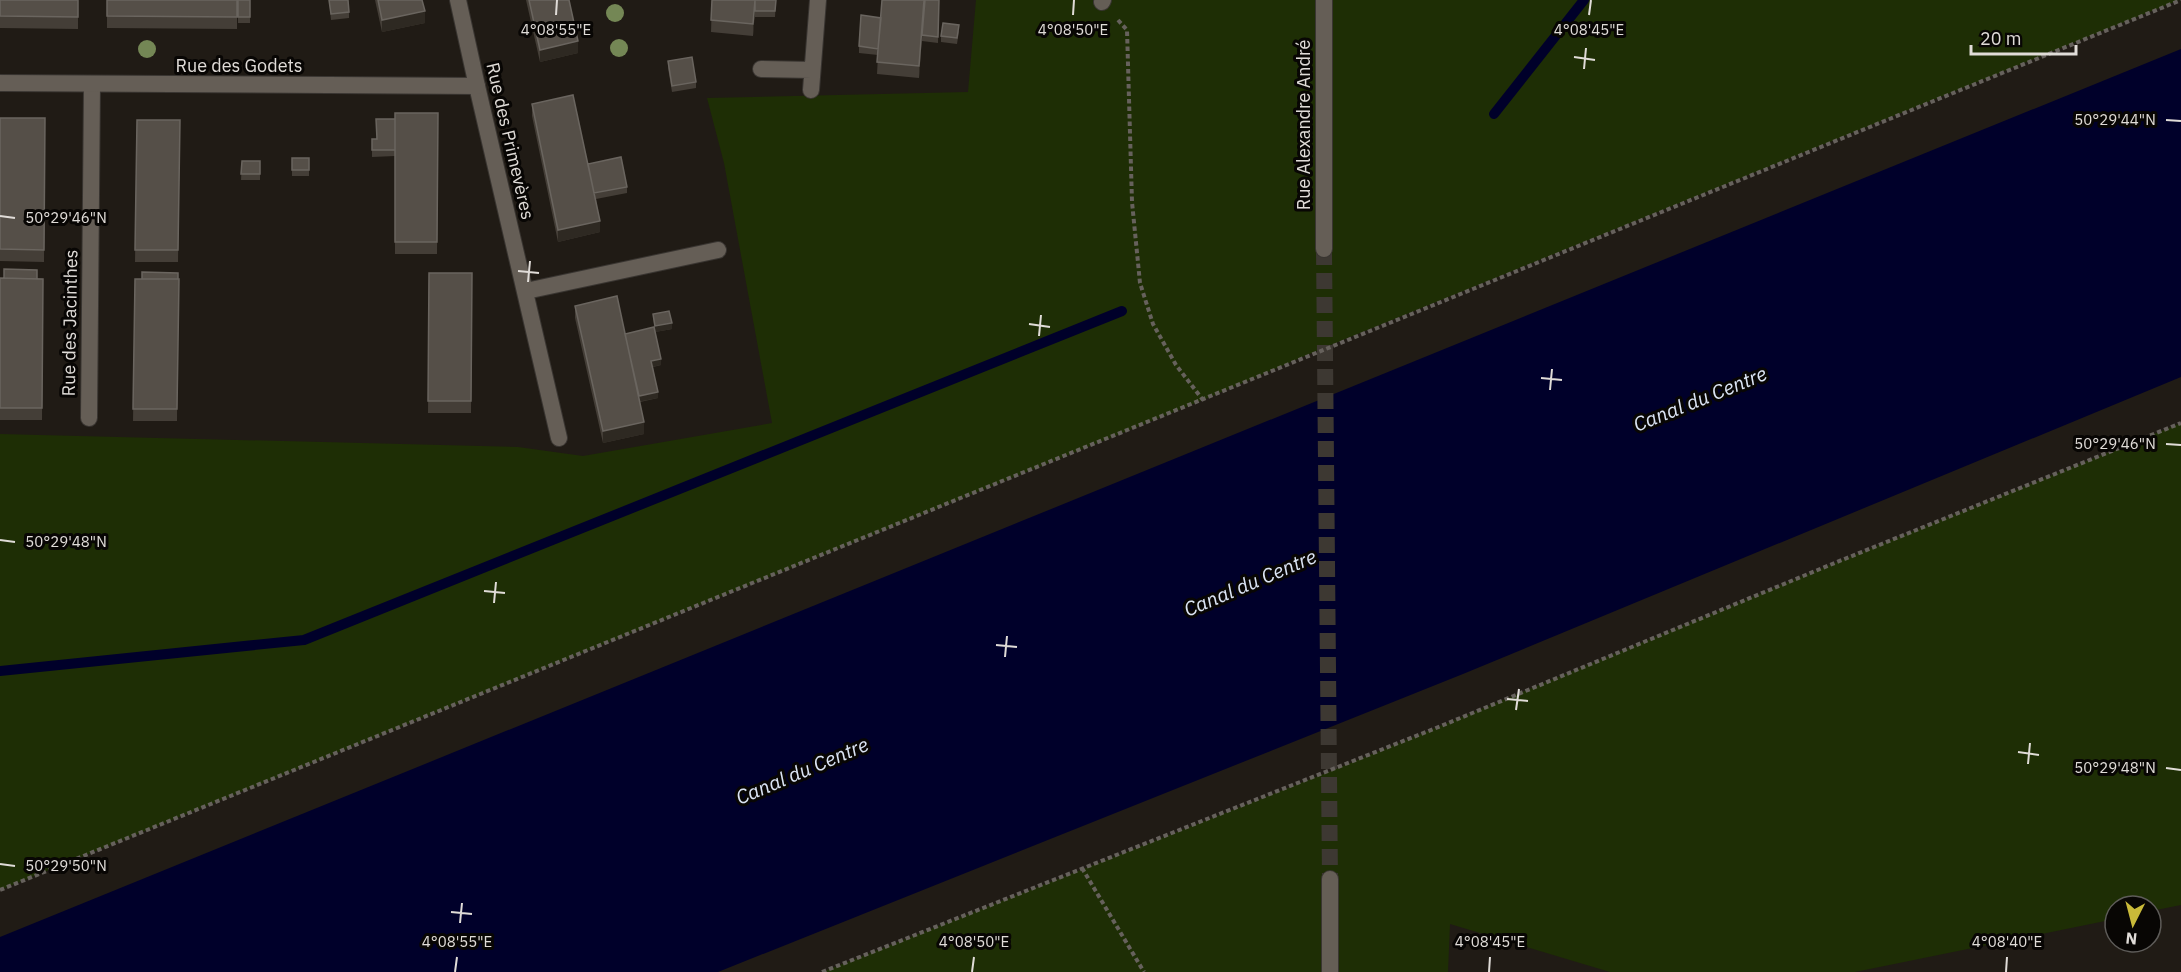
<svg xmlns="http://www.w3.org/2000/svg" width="2181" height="972" viewBox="0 0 2181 972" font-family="'IBM Plex Sans',sans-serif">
  <rect width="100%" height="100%" fill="#201b15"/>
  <path fill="#1e2e05" d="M976 0H2179L1328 346 1203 400 0 890V434L518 447 583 456 772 423 724 163 707 98 968 92Z
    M2181 423V905L2151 911V906H2115V919L1855 972H1610L1450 924 1448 972H822L1331 771 1837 562Z"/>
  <path fill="#00002a" d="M2181 49V377L1463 674 718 972H0V937Z"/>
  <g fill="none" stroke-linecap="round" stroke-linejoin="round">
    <path stroke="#00002a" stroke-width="10" d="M1494 114 1584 0
      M0 671 304 640 1122 311"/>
    <path stroke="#3d3832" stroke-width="16" stroke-dasharray="16 8" stroke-linecap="butt" d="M1324 249 1330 879"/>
    <defs>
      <path id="minor" d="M1102 2 1103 0
        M761 69 812 70
        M477 86 559 438
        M811 90 818 0
        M526 291 718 250
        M89 418 92 85"/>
      <path id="tertiary" d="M0 83 477 86 458 0
        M1324 249V0
        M1330 972V879"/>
    </defs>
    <use href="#minor" stroke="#393531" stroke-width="18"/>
    <use href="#tertiary" stroke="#393531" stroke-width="18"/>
    <path stroke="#66615c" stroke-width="4" stroke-dasharray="4.5 3" stroke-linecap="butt" d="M1118 20 1127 30 1132 202 1140 283 1153 324 1176 365 1203 400
      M1082 868 1144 972
      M0 890 2181 0
      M822 972 1441 726 1837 562 2181 423"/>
    <use href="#minor" stroke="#655e56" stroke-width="16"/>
    <use href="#tertiary" stroke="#655e56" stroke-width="16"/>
  </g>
  <g fill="#748755">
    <circle cx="615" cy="13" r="9"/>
    <circle cx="619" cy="48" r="9"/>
    <circle cx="147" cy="49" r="9"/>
  </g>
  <path fill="#443e37" d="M0 0H78V29L0 28Z
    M107 0H237V29L107 28Z
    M238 0H250V23H238Z
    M329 0 349 12V18L331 20Z
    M375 0H422L425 23 382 32Z
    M526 0H569L578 53 540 62Z
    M712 0H776L775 17H755V11L753 36 711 32Z
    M939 0 938 43 922 41V37L919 78 877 74 878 55 859 53V46L881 18Z
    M959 31 957 44 941 42V36Z
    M668 61 696 82V88L672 92 668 68Z
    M532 104 588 164 627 187V193L596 199 600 232 558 242 532 116Z
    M438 113 437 254H395V156L372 157V139H377L395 119Z
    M0 118H45L44 262 0 261Z
    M137 120H180L178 262H135Z
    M292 158H309V176H292Z
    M242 161H260V180H241Z
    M178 273 177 421H133L135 279H142Z
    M429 273H472L471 413H428Z
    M0 278 43 279 42 420H0Z
    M575 306 625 334 654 327 653 314 672 329 655 332 661 365 653 367 658 398 640 402 644 434 603 443 575 318Z"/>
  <path fill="#2e2922" d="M755 0H756L753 36V24Z
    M925 0 919 78V66Z
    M425 11V23L382 32V20Z
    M578 41V53L540 62V50Z
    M600 221V232L558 242V230Z
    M672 323V329L655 332V326Z
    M661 359V365L651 367V361Z
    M658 392V398L637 402V396Z
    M644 422V434L603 443V431Z"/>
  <path fill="#554f48" stroke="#6a655f" stroke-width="1.5" d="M0 0H78V17L0 16Z
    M107 0H237V17L107 16Z
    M238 0H250V17H238Z
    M329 0H348L349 12 331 14Z
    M378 0H422L425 11 382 20Z
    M529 0H569L578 41 540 50Z
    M712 0H755L753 24 711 20Z
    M755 0H776L775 11H755Z
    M882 0H924L919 66 877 62Z
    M925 0H939L938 37 922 35Z
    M861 15 881 18 878 49 859 46Z
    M943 23 959 25 957 38 941 36Z
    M692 57 696 82 672 86 668 61Z
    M573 95 600 221 558 230 532 104Z
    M395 113H438L437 242H395Z
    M0 118H45L44 250 0 249Z
    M376 119H395V150H372V139H377Z
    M137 120H180L178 250H135Z
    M621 157 627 187 594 193 588 164Z
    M292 158H309V170H292Z
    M242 161H260V174H241Z
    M4 269 37 270V279L4 278Z
    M142 272 178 273V279H142Z
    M429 273H472L471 401H428Z
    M0 278 43 279 42 408H0Z
    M135 279H179L177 409H133Z
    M617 296 644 422 603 431 575 306Z
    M669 311 672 323 655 326 653 314Z
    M654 327 661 359 651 361 658 392 639 396 625 334Z"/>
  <path fill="none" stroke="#e0dcd8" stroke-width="2" d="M556 15 557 0M1073 15 1074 0M1589 15 1591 0M1574 57 1595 60M1584 69 1586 48M2166 120 2181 121M0 216 15 218M518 271 539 273M528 282 530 261M1029 324 1050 327M1039 336 1041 315M1541 378 1562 380M1550 390 1552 369M2166 444 2181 445M0 540 15 542M484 591 505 593M494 603 496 582M996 645 1017 647M1005 657 1007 636M1507 699 1528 701M1516 710 1519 689M2018 752 2039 755M2028 764 2030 743M2166 768 2181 770M0 864 15 866M451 912 472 914M460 923 462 903M455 972 457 957M972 972 974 957M1489 972 1490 957M2006 972 2007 957"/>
  <g text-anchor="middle" stroke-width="6" stroke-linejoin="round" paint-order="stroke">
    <g font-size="18" fill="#e0dcd8" stroke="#080604">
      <text x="239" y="72">Rue des Godets</text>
      <text transform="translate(1304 125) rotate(-90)" y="6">Rue Alexandre André</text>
      <text transform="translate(510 141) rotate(77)" y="6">Rue des Primevères</text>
      <text transform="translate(70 323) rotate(-89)" y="6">Rue des Jacinthes</text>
    </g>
    <g font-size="20" font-style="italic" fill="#dbe4f4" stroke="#080604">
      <text transform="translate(1700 399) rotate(-22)" y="7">Canal du Centre</text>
      <text transform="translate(1250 583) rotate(-23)" y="7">Canal du Centre</text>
      <text transform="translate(802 771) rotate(-23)" y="7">Canal du Centre</text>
    </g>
  </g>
  <g font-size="15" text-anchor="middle" fill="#e0dcd8" stroke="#080604" stroke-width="6" stroke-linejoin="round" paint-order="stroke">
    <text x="556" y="35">4°08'55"E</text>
    <text x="1073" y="35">4°08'50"E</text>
    <text x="1589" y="35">4°08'45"E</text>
    <text x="2115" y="125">50°29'44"N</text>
    <text x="66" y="223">50°29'46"N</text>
    <text x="2115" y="449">50°29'46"N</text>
    <text x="66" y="547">50°29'48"N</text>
    <text x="2115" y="773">50°29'48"N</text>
    <text x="66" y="871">50°29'50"N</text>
    <text x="457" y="947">4°08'55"E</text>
    <text x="974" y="947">4°08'50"E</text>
    <text x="1490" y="947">4°08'45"E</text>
    <text x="2007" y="947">4°08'40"E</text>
  </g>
  <g transform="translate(2133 924) rotate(186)"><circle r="28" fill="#080604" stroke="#5e5c59" stroke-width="1.5"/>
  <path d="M0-4.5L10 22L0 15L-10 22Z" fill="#caba39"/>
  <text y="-9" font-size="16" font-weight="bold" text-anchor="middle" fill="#e0dcd8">N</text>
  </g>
  <path d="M1971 45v9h105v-9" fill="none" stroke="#e0dcd8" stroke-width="3"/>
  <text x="1980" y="45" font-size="18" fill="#e0dcd8" stroke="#080604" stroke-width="4.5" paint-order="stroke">20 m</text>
</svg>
